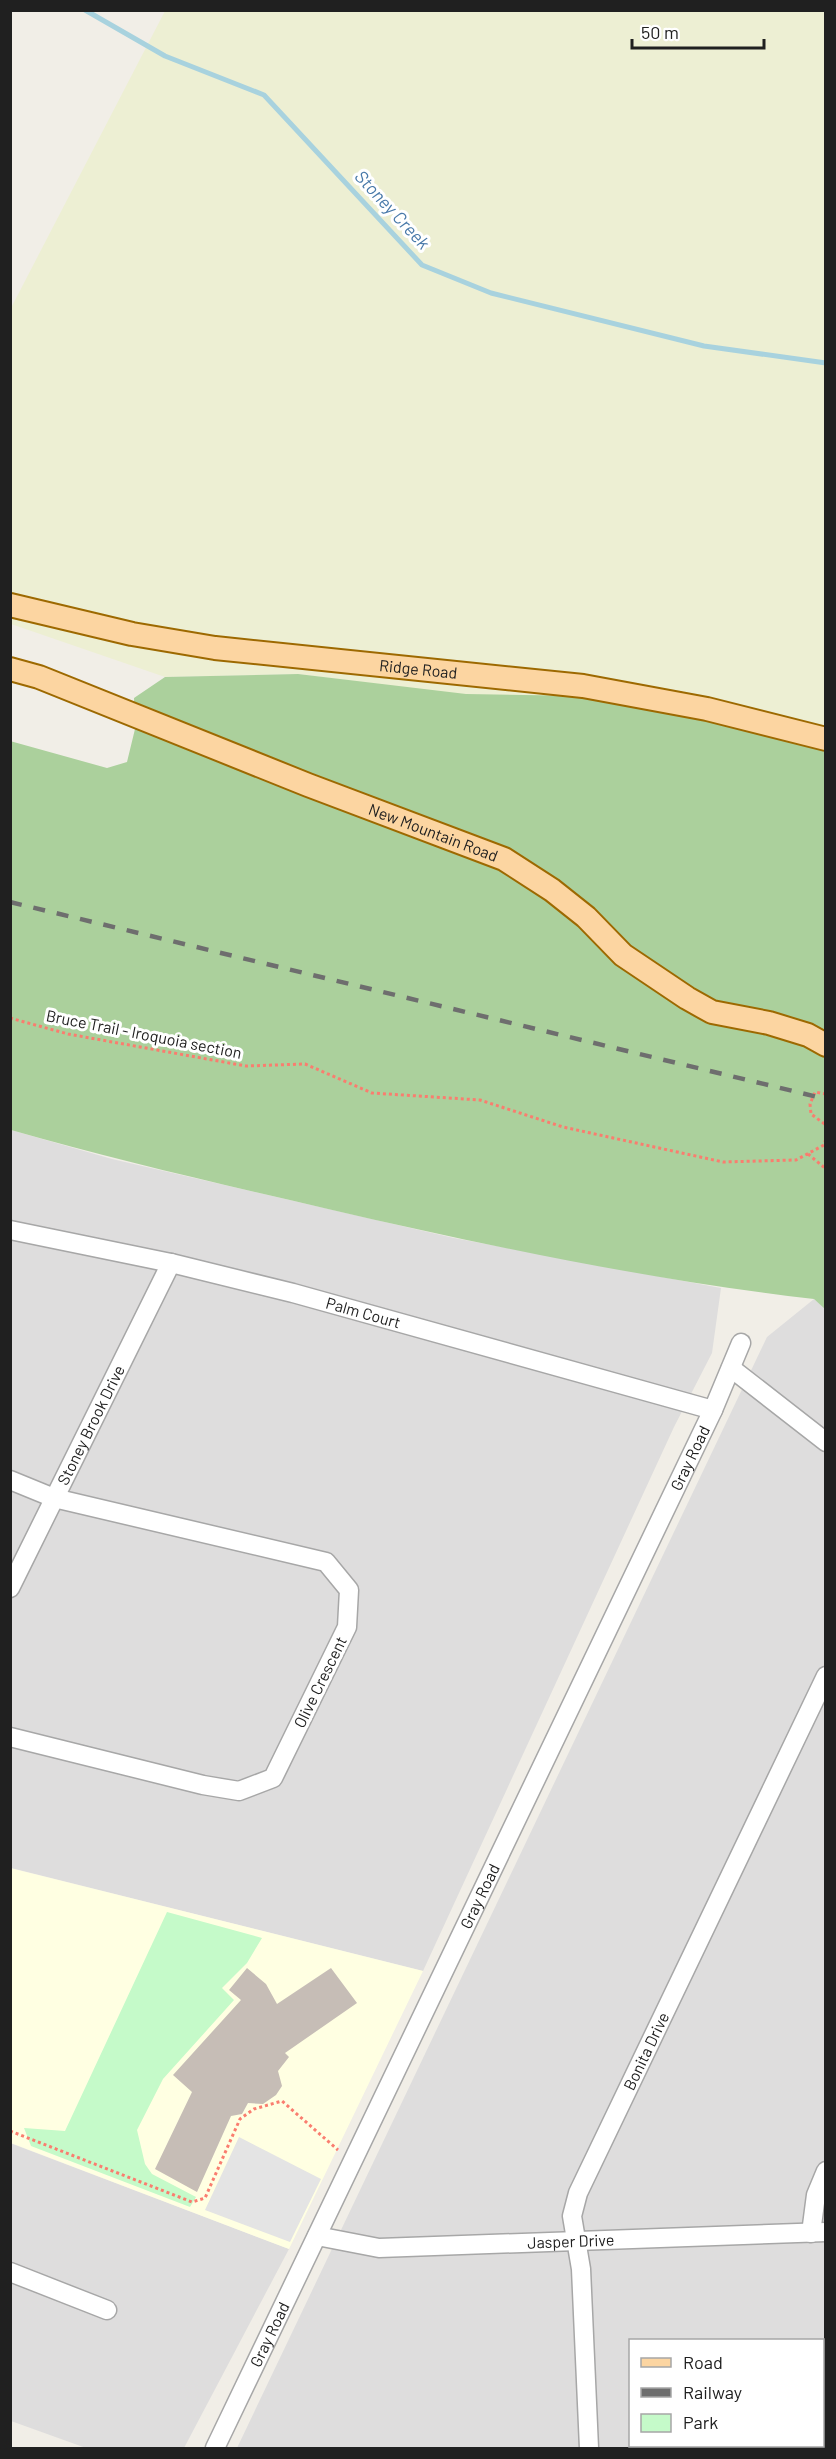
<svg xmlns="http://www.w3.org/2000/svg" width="836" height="2459" viewBox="0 0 836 2459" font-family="Barlow,sans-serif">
  <rect width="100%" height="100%" fill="#f1eee7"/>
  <path fill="#dedddd" d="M11 1130 112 1159 454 1238 721 1288 712 1353 674 1427 423 1971 11 1868Z
    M814 1299 826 1309 825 2445H822V2340H630V2446H809L713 2448H237L767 1337Z
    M10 2143 289 2249 184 2448H86L11 2421Z"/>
  <path fill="#ffffe2" d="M10 1868 423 1971 289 2249 11 2143Z"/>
  <path fill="#edefd3" d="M165 11H825V741L298 674 165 677 11 624V308Z"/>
  <path fill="#abd09c" d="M298 674 466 694 652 697 825 741V1309L814 1299C650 1280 488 1246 328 1209 221 1184 115 1160 11 1130L10 741 107 768 127 762 135 729 134 698 165 677Z"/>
  <path fill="#c5fac9" d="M167 1912 262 1938 247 1963 222 1988 234 2000 163 2079 137 2130 145 2164 152 2174 196 2197 190 2207 31 2146 24 2128 65 2131Z"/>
  <path fill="#e4e4e4" d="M239 2137 321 2179 290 2242 205 2210Z"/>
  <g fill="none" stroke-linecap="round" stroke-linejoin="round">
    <path stroke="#a8d2de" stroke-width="5" d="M85 10 165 56 264 95 422 265 491 293 704 346 826 363"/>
  </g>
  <path fill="#c6bdb6" d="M247 1968 266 1984 277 2004 331 1968 357 2003 285 2053 289 2057 278 2071 282 2086 276 2095 263 2104 248 2103 242 2114 231 2116 197 2192 155 2169 192 2092 173 2075 241 2000 229 1990Z"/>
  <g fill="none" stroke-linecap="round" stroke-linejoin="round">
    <defs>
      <g id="minor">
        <path id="s1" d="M10 1230 171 1263 293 1293 713 1410"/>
        <path d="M731 1368 826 1442"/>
        <path d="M10 1480 54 1498 326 1562 349 1590 347 1627 273 1778 239 1791 203 1785 10 1737"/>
        <path id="s2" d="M10 1588 171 1263"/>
        <path d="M811 2233 816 2195 826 2171"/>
        <path id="s3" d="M317 2236 379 2248 826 2232"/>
        <path d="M10 2272 107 2310"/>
        <path id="s4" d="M215 2448 713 1410 741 1343"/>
        <path id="s5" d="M589 2448 581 2269 572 2216 578 2193 826 1676"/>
      </g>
      <g id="major">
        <path id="s6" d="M10 605 132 634 215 648 583 686 707 709 826 739"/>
        <path id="s7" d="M10 669 39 677 308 785 504 859 552 890 586 917 623 955 687 998 712 1012 769 1023 808 1035 826 1045"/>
      </g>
    </defs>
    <use href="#minor" stroke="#a7a7a7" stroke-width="21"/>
    <use href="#major" stroke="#9d6900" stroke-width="26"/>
    <path stroke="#fa7d6f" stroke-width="3" stroke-dasharray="3 3" stroke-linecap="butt" d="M10 1018 68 1034 246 1066 305 1064 372 1093 480 1100 563 1127 723 1162 796 1160 824 1145 826 1138
      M826 1094 815 1092 810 1104 811 1114 826 1125
      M808 1154 826 1169
      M10 2131 192 2202 205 2198 240 2119 254 2109 282 2101 338 2150"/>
    <use href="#minor" stroke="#fff" stroke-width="18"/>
    <use href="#major" stroke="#fcd5a1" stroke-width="22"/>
    <path stroke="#6e6e6e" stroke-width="4.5" stroke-dasharray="12 12" stroke-linecap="butt" d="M10 902 826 1099"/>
  </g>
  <g text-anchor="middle" stroke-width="6" stroke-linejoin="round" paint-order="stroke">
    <g font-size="16" fill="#202020" stroke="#fff">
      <text dy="6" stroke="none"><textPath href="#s6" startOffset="414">Ridge Road</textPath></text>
      <text dy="6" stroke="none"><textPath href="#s7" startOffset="454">New Mountain Road</textPath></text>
      <text transform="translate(144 1034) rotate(11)" y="6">Bruce Trail - Iroquoia section</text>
      <text dy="6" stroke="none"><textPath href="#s1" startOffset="363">Palm Court</textPath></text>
      <text dy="6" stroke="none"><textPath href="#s2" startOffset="182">Stoney Brook Drive</textPath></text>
      <text dy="6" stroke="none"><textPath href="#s4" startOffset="1098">Gray Road</textPath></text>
      <text transform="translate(320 1682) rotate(-64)" y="6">Olive Crescent</text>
      <text dy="6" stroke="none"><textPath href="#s4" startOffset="612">Gray Road</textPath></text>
      <text dy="6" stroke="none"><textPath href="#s5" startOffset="414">Bonita Drive</textPath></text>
      <text dy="6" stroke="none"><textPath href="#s3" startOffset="255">Jasper Drive</textPath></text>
      <text dy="6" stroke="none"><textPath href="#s4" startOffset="126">Gray Road</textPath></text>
    </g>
    <g font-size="18" font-style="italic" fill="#4879a9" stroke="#fff">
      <text transform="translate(392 210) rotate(47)" y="6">Stoney Creek</text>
    </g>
  </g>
  <rect width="836" height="2459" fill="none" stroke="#202020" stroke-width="24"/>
  <rect x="629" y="2339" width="195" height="108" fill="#ffffff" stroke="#a6a6a6" stroke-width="1.5"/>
  <rect x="641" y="2358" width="30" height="9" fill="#fcd5a1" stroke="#a6a6a6" stroke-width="1.5"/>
  <text x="683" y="2369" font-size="18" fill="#202020">Road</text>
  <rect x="641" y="2388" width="30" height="9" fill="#6e6e6e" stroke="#a6a6a6" stroke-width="1.5"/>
  <text x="683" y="2399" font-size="18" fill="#202020">Railway</text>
  <rect x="641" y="2414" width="30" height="18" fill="#c5fac9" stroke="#a6a6a6" stroke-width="1.5"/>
  <text x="683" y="2429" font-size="18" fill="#202020">Park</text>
  <path d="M632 39v9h132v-9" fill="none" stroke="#202020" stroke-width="3"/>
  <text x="641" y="39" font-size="18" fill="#202020" stroke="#ffffff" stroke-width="4.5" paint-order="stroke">50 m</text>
</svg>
